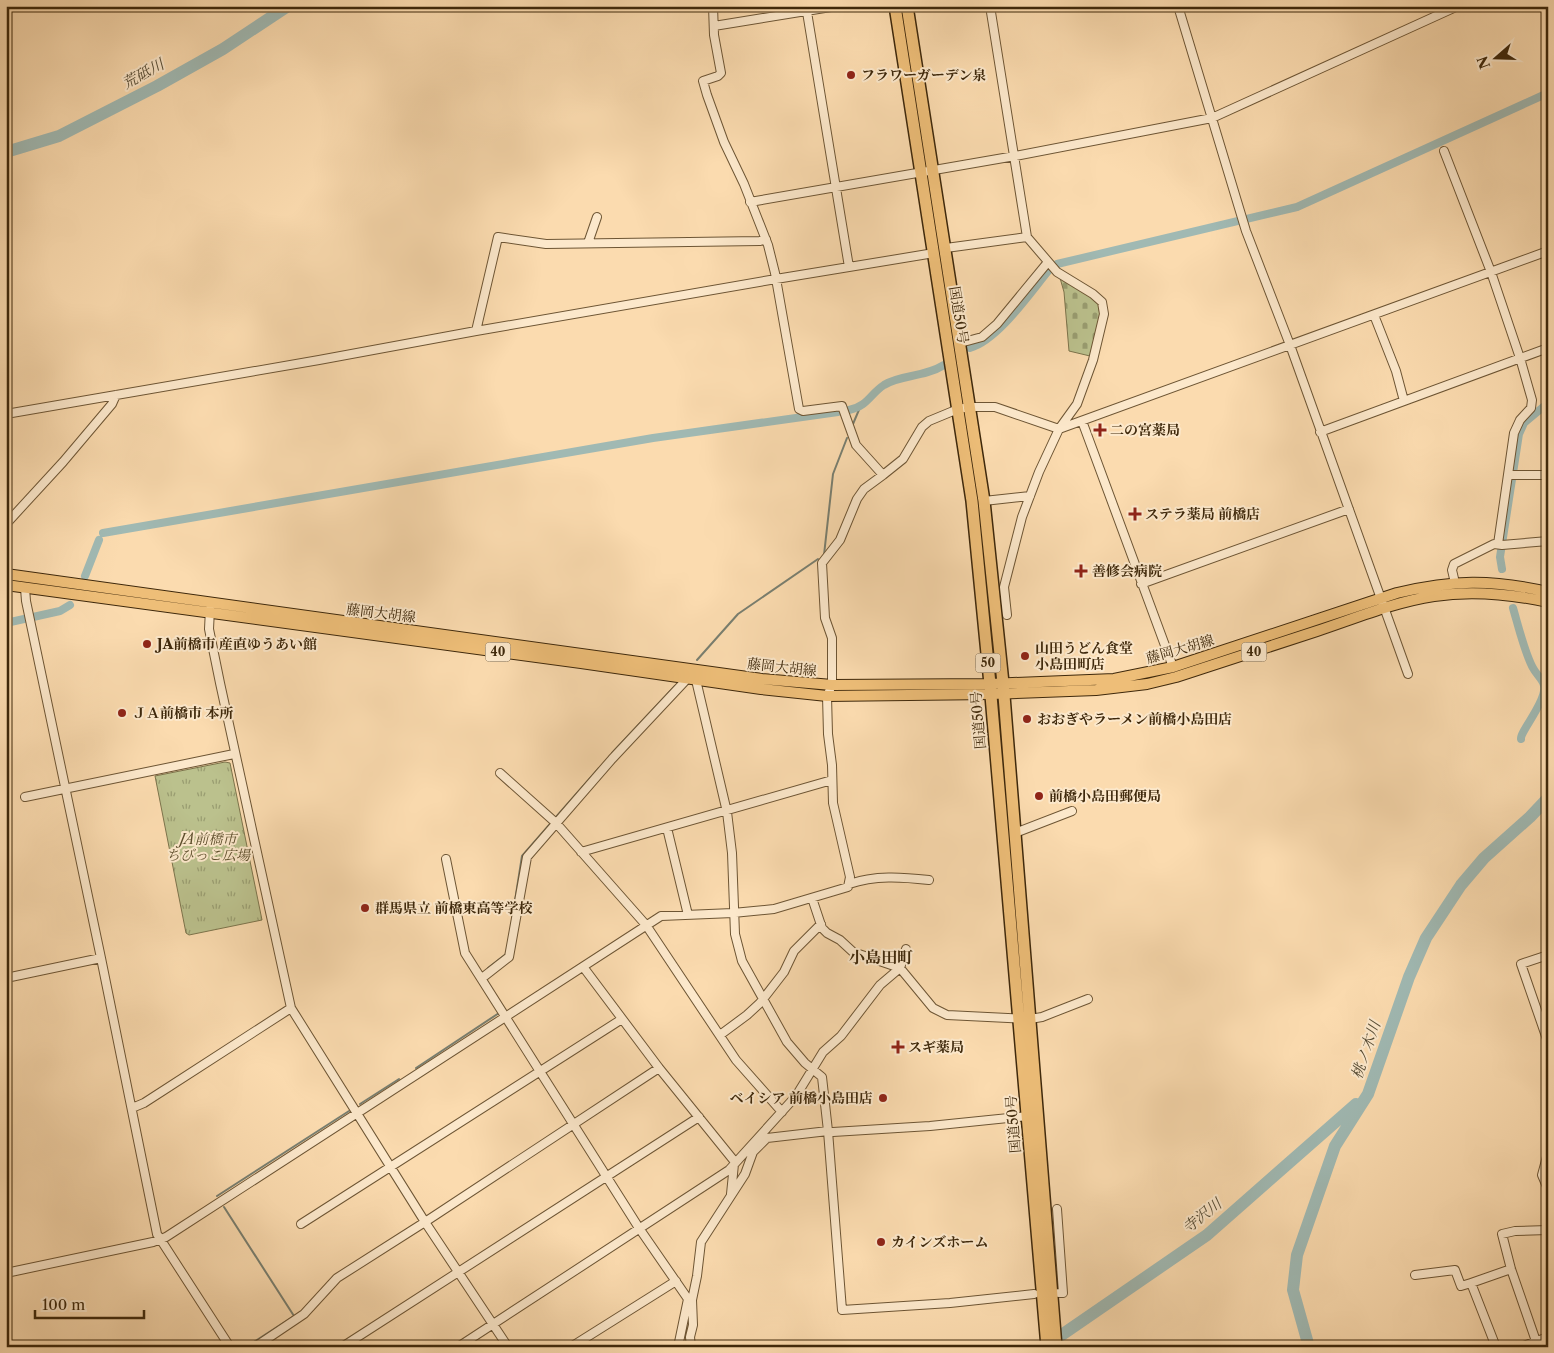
<svg xmlns="http://www.w3.org/2000/svg" width="1554" height="1353" viewBox="0 0 1554 1353" font-family="'Libre Caslon Text','Noto Serif JP',serif">
  <defs>
    <pattern id="cemetery-stones" width="16" height="16" patternUnits="userSpaceOnUse" patternTransform="scale(1.25)"><rect width="16" height="16" fill="#bbc18d"/><path d="M2 7V4a2 2 0 0 1 4 0v3zM10 15v-3a2 2 0 0 1 4 0v3z" fill="#999d71"/></pattern>
    <pattern id="park-tufts" width="24" height="20" patternUnits="userSpaceOnUse" patternTransform="scale(1.25)"><rect width="24" height="20" fill="#bbc18d"/><path d="M3 7l-1-3M5 7V3M7 7l1-3M15 17l-1-3M17 17v-4M19 17l1-3" fill="none" stroke="#999d71"/></pattern>
  </defs>
  <rect width="100%" height="100%" fill="#fbdbaf"/>
  <filter id="stains"><feTurbulence type="fractalNoise" baseFrequency=".004" numOctaves="4"/><feColorMatrix values="0 0 0 0 .2 0 0 0 0 .09 0 0 0 0 .02 0 0 0 .5 -.17"/></filter>
  <radialGradient id="worn" r=".72"><stop offset=".6" stop-color="#630" stop-opacity="0"/><stop offset="1" stop-color="#630" stop-opacity=".3"/></radialGradient>
  <path fill="url(#cemetery-stones)" stroke="#7c744c" d="M1060 278H1063L1098 302 1100 315 1090 356 1069 351 1064 292Z"/>
  <path fill="url(#park-tufts)" stroke="#7c744c" d="M225 762 230 763 262 920 189 935 186 933 155 776Z"/>
  <g fill="none" stroke-linecap="round" stroke-linejoin="round">
    <path stroke="#797f70" stroke-width="2" d="M853 424 861 405
      M824 555 833 474 847 438
      M697 660 738 614 818 559
      M612 753 675 686
      M556 817 599 768
      M512 920 522 856 550 824
      M488 968 506 954
      M416 1068 499 1013
      M360 1104 399 1079
      M217 1196 349 1111
      M224 1207 294 1316 246 1347
      M220 1347H223"/>
    <path stroke="#a0b9b3" stroke-width="8" d="M970 348C998 340 1030 293 1049 270L1057 264 1297 207 1548 93
      M849 410C868 406 870 394 884 385 902 374 923 378 944 365
      M103 533 653 438 838 412
      M1502 569 1500 557 1519 434 1524 423 1548 403
      M85 576 99 540
      M1513 608C1518 625 1525 654 1533 668 1537 676 1546 681 1544 691 1542 707 1520 732 1521 739
      M6 623 60 611 70 605"/>
    <path stroke="#a0b9b3" stroke-width="12" d="M6 152 59 136 157 86 223 49 288 6
      M1047 1345 1207 1235 1356 1104
      M1309 1347 1293 1290 1297 1255 1335 1146 1368 1094 1409 977 1426 938 1461 885 1484 858 1530 817 1548 798"/>
    <defs>
      <path id="minor" d="M713 6 714 35 721 73 718 76 703 81 707 95 724 142 744 184 768 245 775 273 799 409 803 411 842 406 856 445 883 475 903 459 922 427 929 421 958 409 970 407H995L1059 429 1548 251
        M806 6 849 267
        M990 6 1027 237 1057 272 1093 294 1102 302 1104 314 1093 360 1077 404 1059 429 1039 472 1022 517 1004 587 1007 615
        M1178 6 1246 231 1290 345 1408 674
        M714 26 837 6
        M1444 151 1491 272 1520 358 1532 400 1531 408 1520 420 1514 433 1498 544
        M750 202 1015 156 1212 118 1458 6
        M588 243 597 217
        M946 248 1027 237
        M1374 315 1396 371 1404 401
        M476 331 498 237 546 244 760 241 766 239
        M960 343 982 337 997 324 1048 262
        M6 414 319 360 476 331 776 279 934 253
        M1082 421 1173 667
        M1320 432 1548 348
        M1508 475H1548
        M984 501 1030 496
        M6 524 63 462 112 404 116 395
        M1455 583 1452 570 1454 564 1494 544 1502 545 1548 541
        M1141 584 1349 509
        M25 588 26 601 101 958 157 1234 230 1347
        M210 609 209 629 220 683 291 1008 425 1222 508 1347
        M696 680 727 812 732 853 735 934 742 961 787 1042 805 1063 822 1077 828 1131 842 1310 950 1303 1034 1294
        M500 773 556 823 646 925 736 1060 782 1112
        M25 797 234 754
        M667 828 688 915
        M1015 833 1072 811
        M581 852 832 780
        M446 859 465 953 639 1228 688 1299 678 1347
        M849 884C875 875 902 877 929 880
        M812 898 822 928 827 933 840 940 853 952 900 968 933 1008 947 1015 1030 1019 1042 1017 1088 999
        M1548 955 1521 964 1548 1042
        M584 968 659 1068 735 1162
        M6 978 101 958
        M482 978 509 957 527 857 612 759 687 679
        M720 1035 747 1015 760 1003 784 972 794 951 821 924
        M132 1108 144 1103 291 1008
        M1548 1153 1542 1175 1548 1189
        M731 1194 734 1164
        M1057 1209 1063 1293H1059
        M301 1224 622 1019
        M6 1273 153 1242 166 1237 661 916 733 913 774 909 848 887 850 877 833 803 832 765 828 734 827 696 832 685V638L825 618 822 563 840 540 857 499 864 489 883 475
        M1415 1275 1455 1270 1461 1286 1471 1283 1496 1347
        M1471 1283 1511 1269
        M255 1347 304 1314 337 1278 425 1222 659 1068
        M342 1347 699 1117
        M458 1347 729 1170 796 1096 823 1052 841 1036 880 985 900 968 906 949
        M571 1347 676 1281
        M691 1347 690 1337 693 1325 692 1300 697 1276 701 1242 745 1174 753 1152 767 1138 828 1131 833 1132 930 1126 1028 1116
        M1521 1347 1548 1337
        M1538 1347 1511 1269 1502 1234 1515 1231 1548 1230"/>
      <path id="major" d="M6 574 762 679 832 685 990 684 1114 679 1173 667 1397 593C1453 580 1491 579 1548 592
        M6 585 581 663 761 689 827 696 991 694 1096 690 1147 684 1176 677C1223 662 1270 646 1317 631 1356 618 1394 602 1434 596 1472 590 1511 594 1548 602"/>
      <path id="highway" d="M895 6 972 501 990 684 1047 1347
        M907 6 984 501 1003 683 1056 1347"/>
    </defs>
    <use href="#minor" stroke="#6d5534" stroke-width="10"/>
    <use href="#major" stroke="#3e280b" stroke-width="12"/>
    <use href="#highway" stroke="#3e280b" stroke-width="14"/>
    <use href="#minor" stroke="#fce8cb" stroke-width="8"/>
    <use href="#major" stroke="#eebe78" stroke-width="10"/>
    <use href="#highway" stroke="#eebe78" stroke-width="11"/>
  </g>
  <g fill="#8f2418" stroke="#fce8cb" stroke-width="2">
    <circle cx="851" cy="75" r="5"/>
    <path d="M1097.5 422.5h5v5h5v5h-5v5h-5v-5h-5v-5h5z"/>
    <path d="M1132.5 506.5h5v5h5v5h-5v5h-5v-5h-5v-5h5z"/>
    <path d="M1078.5 563.5h5v5h5v5h-5v5h-5v-5h-5v-5h5z"/>
    <circle cx="147" cy="644" r="5"/>
    <circle cx="1025" cy="656" r="5"/>
    <circle cx="122" cy="713" r="5"/>
    <circle cx="1027" cy="719" r="5"/>
    <circle cx="1039" cy="796" r="5"/>
    <circle cx="365" cy="908" r="5"/>
    <path d="M895.5 1039.5h5v5h5v5h-5v5h-5v-5h-5v-5h5z"/>
    <circle cx="883" cy="1098" r="5"/>
    <circle cx="881" cy="1242" r="5"/>
  </g>
  <g text-anchor="middle" stroke-width="4" stroke-linejoin="round" paint-order="stroke">
    <g fill="#fce8cb" stroke="#776245" stroke-width="1">
      <rect x="485.5" y="642.5" width="25" height="19" rx="4"/>
      <rect x="1241.5" y="642.5" width="25" height="19" rx="4"/>
      <rect x="975.5" y="653.5" width="25" height="19" rx="4"/>
    </g>
    <g font-size="12" font-weight="bold" fill="#3e280b">
      <text x="498" y="656">40</text>
      <text x="1254" y="656">40</text>
      <text x="988" y="667">50</text>
    </g>
    <g font-size="14" font-weight="bold" fill="#3e280b" stroke="#fce8cb" text-anchor="start">
      <text x="861" y="80">フラワーガーデン泉</text>
      <text x="1110" y="435">二の宮薬局</text>
      <text x="1145" y="519">ステラ薬局 前橋店</text>
      <text x="1092" y="576">善修会病院</text>
      <text x="157" y="649">JA前橋市 産直ゆうあい館</text>
      <text x="1035" y="653">山田うどん食堂<tspan x="1035" dy="16">小島田町店</tspan></text>
      <text x="132" y="718">ＪＡ前橋市 本所</text>
      <text x="1037" y="724">おおぎやラーメン前橋小島田店</text>
      <text x="1049" y="801">前橋小島田郵便局</text>
      <text x="375" y="913">群馬県立 前橋東高等学校</text>
      <text x="908" y="1052">スギ薬局</text>
      <text x="873" y="1103" text-anchor="end">ベイシア 前橋小島田店</text>
      <text x="891" y="1247">カインズホーム</text>
    </g>
    <g font-size="14" fill="#3e280b" stroke="#fce8cb">
      <text transform="translate(959 315) rotate(81)" y="5">国道50号</text>
      <text transform="translate(381 613) rotate(7)" y="5">藤岡大胡線</text>
      <text transform="translate(1180 649) rotate(-16)" y="5">藤岡大胡線</text>
      <text transform="translate(782 667) rotate(6)" y="5">藤岡大胡線</text>
      <text transform="translate(978 720) rotate(-95)" y="5">国道50号</text>
      <text transform="translate(1013 1124) rotate(-95)" y="5">国道50号</text>
    </g>
    <g font-size="14" font-style="italic" fill="#5d4e2c" stroke="#fce8cb">
      <text x="208" y="844">JA前橋市<tspan x="208" dy="16">ちびっこ広場</tspan></text>
    </g>
    <g font-size="15" font-style="italic" fill="#564c35" stroke="#fce8cb">
      <text transform="translate(143 74) rotate(-29)" y="5">荒砥川</text>
      <text transform="translate(1366 1050) rotate(-71)" y="5">桃ノ木川</text>
      <text transform="translate(1202 1216) rotate(-39)" y="5">寺沢川</text>
    </g>
    <g font-size="16" font-weight="bold" fill="#3e280b" stroke="#fce8cb">
      <text x="881" y="963">小島田町</text>
    </g>
  </g>
  <rect width="1554" height="1353" fill="none" stroke="#fbdbaf" stroke-width="25"/>
  <rect x="8" y="8" width="1539" height="1338" fill="none" stroke="#3e280b" stroke-width="2.5"/>
  <rect x="12" y="12" width="1529" height="1328" fill="none" stroke="#3e280b"/>
  <g transform="translate(1496 58) rotate(250)" stroke="#fce8cb" stroke-width="4" paint-order="stroke">
  <path d="M0-4L9 19L0 12L-9 19Z" fill="#3e280b"/>
  <text y="-8" font-size="14" font-weight="bold" text-anchor="middle" fill="#3e280b">N</text>
  </g>
  <path d="M35 1310v8h109v-8" fill="none" stroke="#3e280b" stroke-width="2.5"/>
  <text x="42" y="1310" font-size="15" fill="#3e280b" stroke="#fce8cb" stroke-width="4" paint-order="stroke">100 m</text>
  <rect width="100%" height="100%" filter="url(#stains)"/>
  <rect width="100%" height="100%" fill="url(#worn)"/>
</svg>
